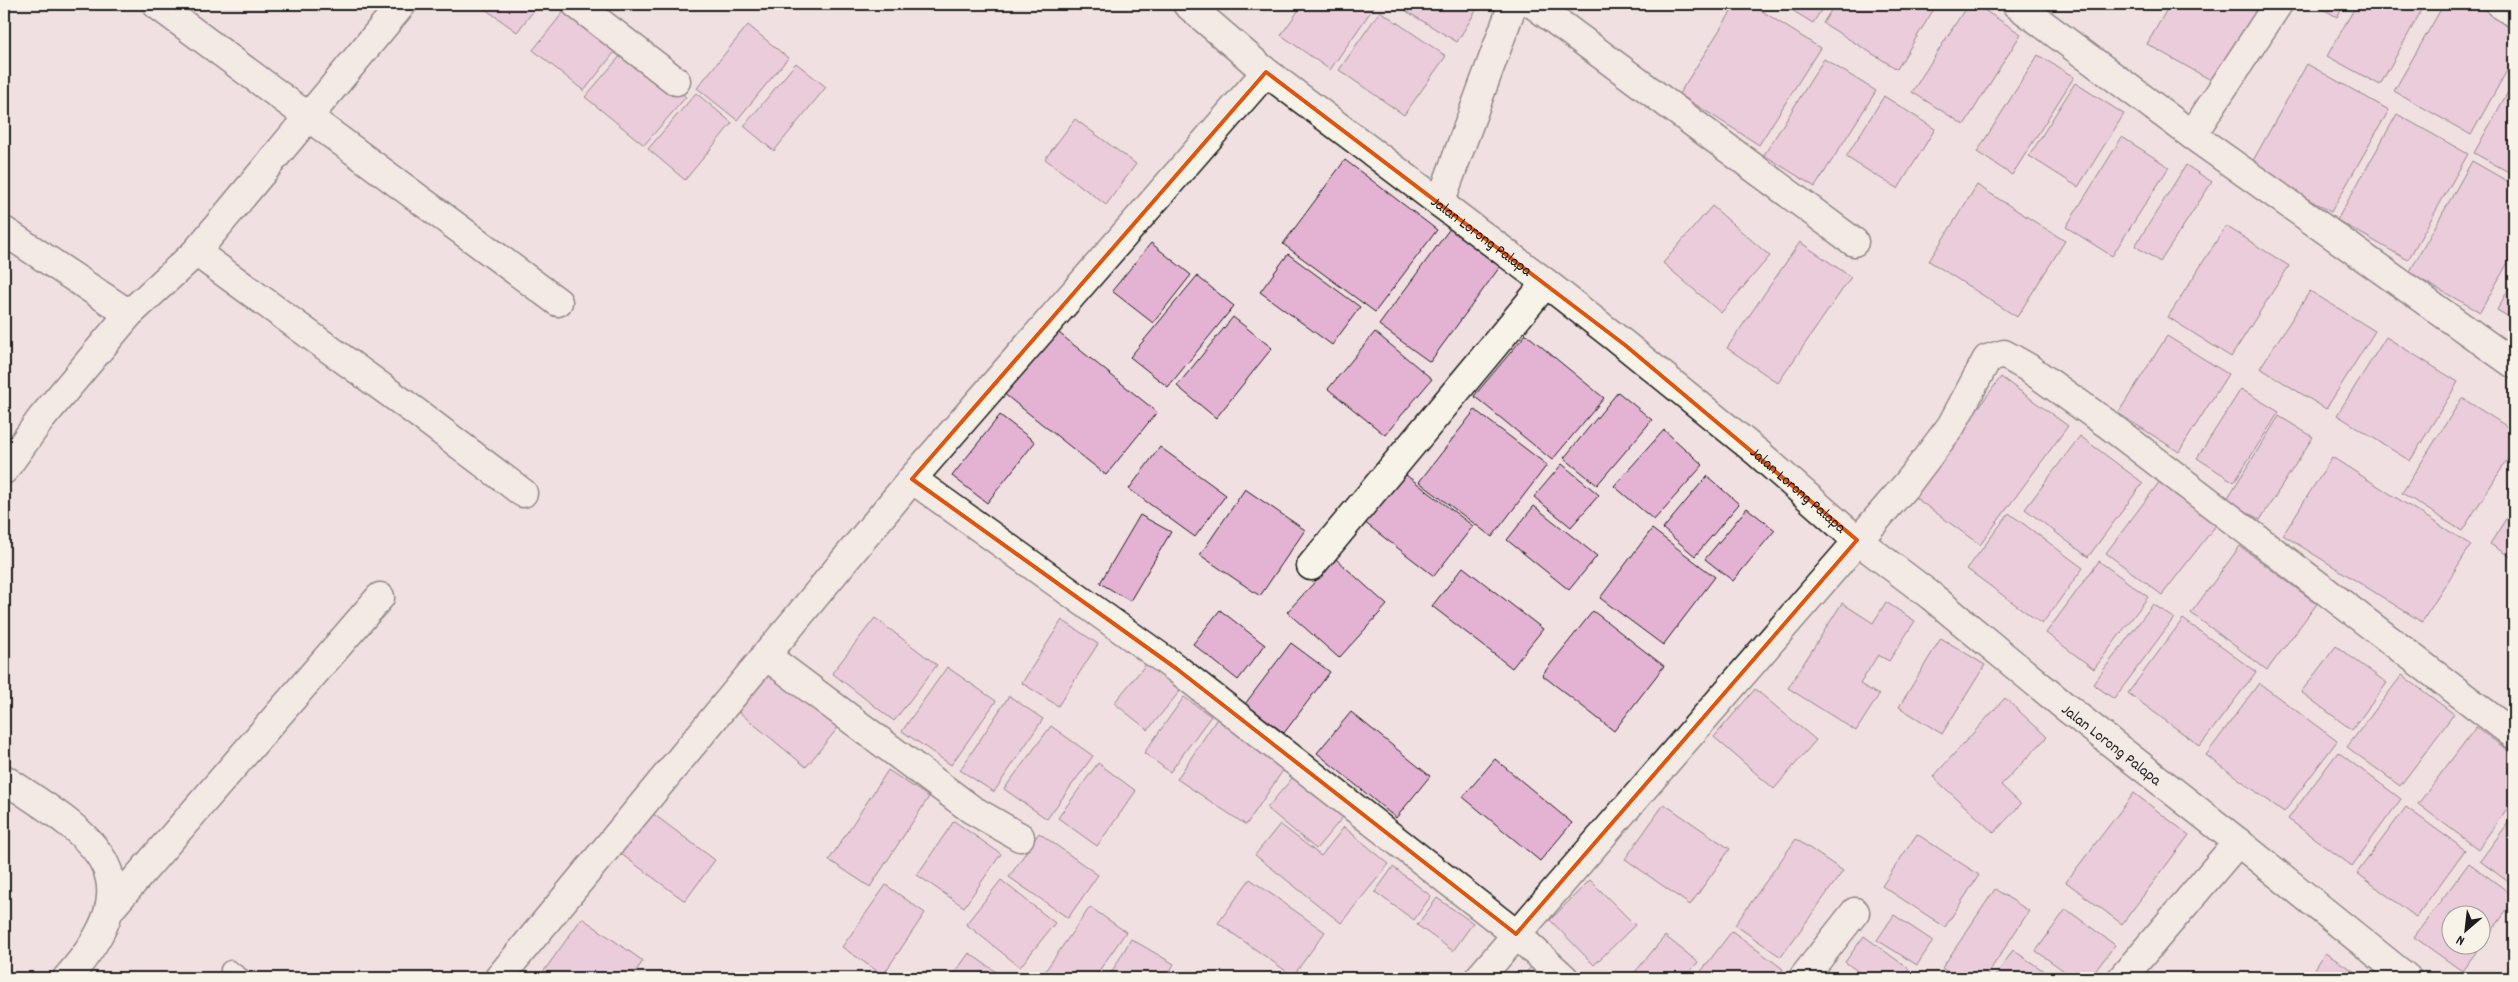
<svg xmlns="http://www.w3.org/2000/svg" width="2518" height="982" viewBox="0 0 2518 982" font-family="Dekko,sans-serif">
  <rect width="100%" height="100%" fill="#f1e0e2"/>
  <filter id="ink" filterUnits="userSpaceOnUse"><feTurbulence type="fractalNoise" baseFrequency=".02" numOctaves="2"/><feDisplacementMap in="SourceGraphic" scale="10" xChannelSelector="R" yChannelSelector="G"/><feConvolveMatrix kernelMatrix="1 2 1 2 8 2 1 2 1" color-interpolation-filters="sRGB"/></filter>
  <g filter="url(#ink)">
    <path fill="#e4b3d3" stroke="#1c1c1c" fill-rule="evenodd" d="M478 4H539L517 32Z
      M570 4 621 44 584 91 533 50Z
      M1303 4H1376L1330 70 1281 35Z
      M1411 4H1480L1457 42 1406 11Z
      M1736 4H1751L1820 48 1759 145 1679 94Z
      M1782 4H1825L1813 23Z
      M1835 4H1937L1897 69 1823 23Z
      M1968 4H1975L2021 34 1964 125 1912 92Z
      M2170 4H2261L2216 83 2147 44Z
      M2314 4H2345L2337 17Z
      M2357 4H2425L2380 85 2327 56Z
      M2444 4H2474L2514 26V58L2471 135 2394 91Z
      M1380 11 1446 56 1404 115 1339 70Z
      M748 25 788 58 737 120 697 88Z
      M627 48 686 97 644 145 585 97Z
      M2038 55 2074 77 2012 175 1977 152Z
      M1824 59 1876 91 1815 187 1764 155Z
      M796 63 826 87 774 151 744 126Z
      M2307 64 2389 110 2331 212 2250 166Z
      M2514 81V175L2474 153Z
      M2075 83 2124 114 2078 187 2029 156Z
      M696 93 732 123 685 180 648 149Z
      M1884 96 1935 129 1898 189 1846 157Z
      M2397 114 2468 154 2408 260 2337 220Z
      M1075 119 1136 164 1106 205 1045 159Z
      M2122 137 2169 167 2112 256 2066 227Z
      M1345 160 1437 230 1375 312 1283 244Z
      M2472 161 2514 185V252L2480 312 2409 273Z
      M2186 165 2212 182 2160 262 2135 246Z
      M1977 185 2065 241 2017 317 1929 261Z
      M1712 206 1770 256 1721 313 1663 263Z
      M2226 226 2289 266 2231 357 2168 317Z
      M1451 227 1502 264 1430 362 1379 325Z
      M1800 242 1851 277 1778 383 1727 348Z
      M1151 243 1191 275 1153 323 1112 291Z
      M1288 254 1360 307 1332 345 1260 292Z
      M1197 276 1234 306 1168 387 1130 357Z
      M2514 279V320L2497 310Z
      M2310 291 2375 331 2326 409 2260 368Z
      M1233 317 1272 348 1216 418 1177 386Z
      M1049 325 1157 412 1106 475 998 389Z
      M1375 332 1432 379 1385 435 1328 389Z
      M1526 334 1604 398 1552 460 1474 396Z
      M2167 336 2228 374 2179 452 2118 413Z
      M2386 337 2458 382 2410 461 2337 415Z
      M2001 377 2068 426 1980 545 1913 496Z
      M2241 389 2279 412 2234 482 2197 458Z
      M1618 392 1652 420 1597 485 1564 458Z
      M2462 398 2514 431V449L2462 531 2402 493Z
      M1475 410 1547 465 1492 537 1419 482Z
      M1000 415 1035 442 987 503 952 476Z
      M2279 416 2313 437 2260 520 2227 499Z
      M1664 430 1703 465 1654 520 1614 486Z
      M2080 436 2143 483 2088 557 2025 509Z
      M1160 447 1226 495 1195 537 1129 489Z
      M2332 457 2471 545 2422 622 2283 535Z
      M1562 464 1599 495 1571 527 1534 497Z
      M1402 472 1473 526 1434 576 1364 522Z
      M1707 476 1739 504 1695 556 1663 529Z
      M2160 481 2217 524 2162 595 2106 553Z
      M1245 489 1305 530 1260 596 1200 555Z
      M1534 506 1597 556 1569 590 1507 540Z
      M2514 506V559L2490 544Z
      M1747 508 1775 530 1733 581 1705 559Z
      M2009 513 2083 568 2042 624 1967 569Z
      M1140 515 1171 532 1130 601 1100 583Z
      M1652 529 1715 577 1663 645 1600 598Z
      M2240 546 2317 604 2267 670 2191 613Z
      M1336 559 1387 605 1339 658 1287 612Z
      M2099 561 2148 597 2094 669 2046 633Z
      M1463 567 1543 629 1512 668 1432 606Z
      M1886 602 1915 621 1889 661 1878 655 1860 684 1879 695 1856 731 1788 688 1842 603 1873 623Z
      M2153 604 2174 618 2114 699 2093 684Z
      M1220 610 1265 645 1238 680 1193 644Z
      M1593 611 1664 666 1614 731 1542 675Z
      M875 618 937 665 894 721 832 673Z
      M2183 619 2256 672 2200 746 2128 693Z
      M1062 620 1098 644 1058 706 1022 683Z
      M1941 638 1985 665 1942 734 1899 707Z
      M1291 643 1330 672 1284 733 1245 704Z
      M2336 646 2387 683 2352 730 2301 692Z
      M1151 658 1185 685 1148 730 1114 703Z
      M770 666 841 724 806 767 734 708Z
      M947 667 996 701 951 765 902 731Z
      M2402 675 2454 714 2400 786 2347 747Z
      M2259 683 2337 741 2284 812 2206 755Z
      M1755 689 1816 740 1774 789 1714 737Z
      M1009 696 1043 719 994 792 960 770Z
      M1184 697 1211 716 1170 772 1144 753Z
      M2005 698 2047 737 2001 785 2021 804 1994 833 1933 777Z
      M1351 712 1430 776 1396 818 1317 753Z
      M1218 717 1288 763 1246 825 1177 779Z
      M1051 726 1093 756 1047 819 1004 789Z
      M2476 727 2514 755V799L2478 849 2418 804Z
      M2338 752 2401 799 2352 866 2288 819Z
      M1495 759 1572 823 1540 861 1463 797Z
      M1098 763 1136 791 1097 846 1058 818Z
      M888 770 929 797 870 887 829 860Z
      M1299 770 1348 811 1316 849 1267 808Z
      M2134 793 2189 835 2122 924 2066 882Z
      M1664 804 1730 849 1690 905 1625 859Z
      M2406 807 2465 850 2416 917 2357 873Z
      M652 813 715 860 685 901 621 854Z
      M2514 815V886L2480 861Z
      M954 821 1001 854 964 907 917 875Z
      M1280 824 1321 856 1344 827 1389 864 1341 923 1255 855Z
      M1039 833 1098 875 1068 918 1009 877Z
      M1917 834 1979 875 1945 927 1882 886Z
      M1796 839 1843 871 1781 957 1735 925Z
      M2469 863 2514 896V901L2462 971 2414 937ZM2450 914H2480V944H2450Z
      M1393 867 1431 896 1414 920 1375 892Z
      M1250 879 1325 932 1293 976 1218 923Z
      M1001 880 1055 923 1020 967 966 924Z
      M1590 880 1635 925 1594 965 1550 920Z
      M886 885 925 913 883 975 842 947Z
      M1995 889 2029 911 1985 978H1957L1942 968Z
      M1437 898 1473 923 1453 951 1417 925Z
      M1090 907 1126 932 1094 978H1048L1043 974Z
      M2066 909 2115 945 2090 978H2074L2036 951Z
      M1894 915 1933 941 1917 965 1877 940Z
      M582 918 643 961 631 978H545L541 975Z
      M1732 931 1783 969 1777 978H1696Z
      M1665 936 1698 962 1685 978H1630Z
      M1864 936 1909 969 1902 978H1867L1845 962Z
      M1131 939 1174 964 1166 978H1108Z
      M2013 950 2054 978H1994Z
      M969 953 1005 978H951Z
      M2325 953 2360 975 2357 978H2309Z
      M1533 965 1549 978H1521Z"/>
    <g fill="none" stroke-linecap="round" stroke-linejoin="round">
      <defs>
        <path id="lane" d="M230 970 241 978"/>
        <g id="street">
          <path d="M156 4 558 302"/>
          <path d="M576 4 676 81"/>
          <path id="s1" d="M1187 4 1266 72 1546 283 1625 345 1758 453 1857 540 1931 596 2063 705 2238 842 2407 978"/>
          <path d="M1533 4 1854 242"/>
          <path d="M2016 4 2192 135 2514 364"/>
          <path d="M2500 4 2514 13"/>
          <path d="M2192 135 2278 4"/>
          <path d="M1440 203 1513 4"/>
          <path d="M4 231 129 314"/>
          <path d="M196 252 420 415 523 493"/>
          <path d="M4 470 41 419 129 314 196 252 402 4"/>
          <path d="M912 479 1177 669 1516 934 1564 978"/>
          <path d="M1311 566 1546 283"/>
          <path d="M765 655 971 809 1020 837"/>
          <path d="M4 779C95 838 158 875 67 978"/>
          <path d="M111 908 380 597"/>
          <path d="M499 978 912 479 1266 72"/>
          <path d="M1479 978 1908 483 1951 426 1987 359 2004 354 2027 367 2106 423 2514 735"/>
          <path d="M1803 978 1855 912"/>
          <path d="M2122 978 2238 842"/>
        </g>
      </defs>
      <use href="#lane" stroke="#1c1c1c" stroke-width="21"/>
      <use href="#street" stroke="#1c1c1c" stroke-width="31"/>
      <use href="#lane" stroke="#f7f3e8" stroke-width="18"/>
      <use href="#street" stroke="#f7f3e8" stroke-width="28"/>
    </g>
  </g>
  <path d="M0 0H2518V982H0ZM1266 72 1625 345 1857 540 1516 934 1177 669 912 479Z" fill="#f1e0e2" fill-opacity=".55" fill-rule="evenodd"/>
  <path fill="none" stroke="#de560d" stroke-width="4" stroke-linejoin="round" d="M1266 72 1625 345 1857 540 1516 934 1177 669 912 479Z"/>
  <g text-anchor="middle" stroke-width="4.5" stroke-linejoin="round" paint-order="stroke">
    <g font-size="16" fill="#1c1c1c" stroke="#f7f3e8">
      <text dy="6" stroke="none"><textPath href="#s1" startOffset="375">Jalan Lorong Palapa</textPath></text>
      <text dy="6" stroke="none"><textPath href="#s1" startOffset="781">Jalan Lorong Palapa</textPath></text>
      <text dy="6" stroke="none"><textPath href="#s1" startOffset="1185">Jalan Lorong Palapa</textPath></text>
    </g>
  </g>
  <rect width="2518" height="982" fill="none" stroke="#f7f3e8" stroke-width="20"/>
  <rect x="10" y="10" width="2498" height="962" fill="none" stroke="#1c1c1c" stroke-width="2" filter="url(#ink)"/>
  <g transform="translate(2466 930) rotate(208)"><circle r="24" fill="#f7f3e8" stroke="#9f9d96"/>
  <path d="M0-4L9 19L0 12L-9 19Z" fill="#1c1c1c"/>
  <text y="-8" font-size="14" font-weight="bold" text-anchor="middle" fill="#1c1c1c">N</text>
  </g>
</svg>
